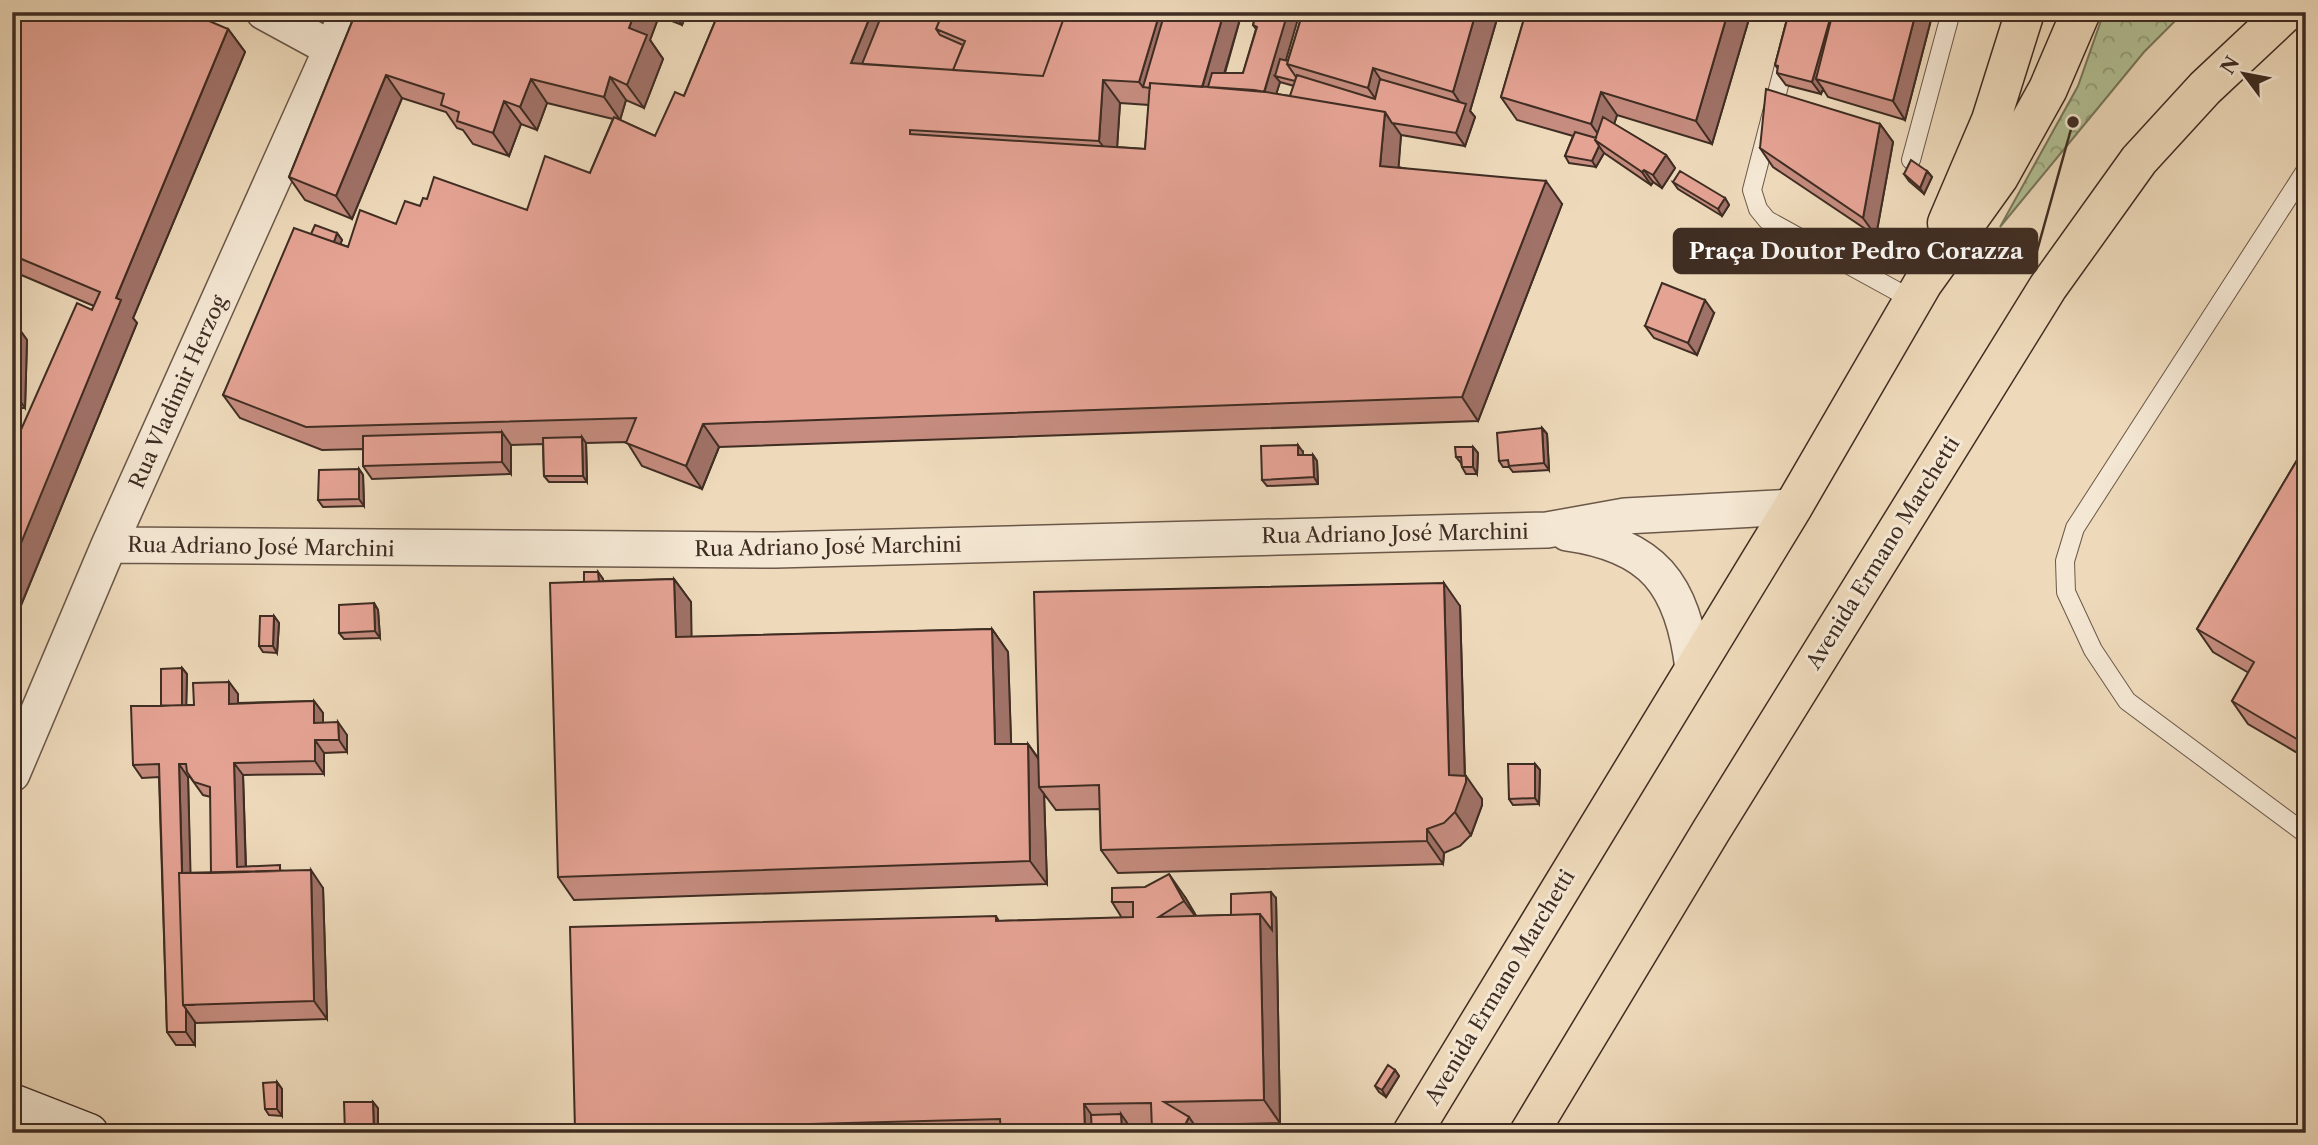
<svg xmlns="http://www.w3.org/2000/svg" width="2318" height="1145" viewBox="0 0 2318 1145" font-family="'Libre Caslon Text',serif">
  <defs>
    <pattern id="forest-crowns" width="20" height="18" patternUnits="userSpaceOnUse" patternTransform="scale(1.75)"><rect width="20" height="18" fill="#b2c196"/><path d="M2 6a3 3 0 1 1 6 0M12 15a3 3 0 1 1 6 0" fill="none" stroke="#929d7a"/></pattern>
  </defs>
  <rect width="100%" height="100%" fill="#eedabb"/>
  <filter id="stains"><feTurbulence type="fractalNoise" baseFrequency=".00286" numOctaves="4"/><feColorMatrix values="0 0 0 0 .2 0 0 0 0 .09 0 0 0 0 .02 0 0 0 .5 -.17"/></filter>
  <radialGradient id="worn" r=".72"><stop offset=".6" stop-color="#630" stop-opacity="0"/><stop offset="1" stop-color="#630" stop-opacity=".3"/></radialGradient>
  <path fill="url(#forest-crowns)" stroke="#78775c" stroke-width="2" d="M2104 12H2184L2144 52 2000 227 2078 86Z"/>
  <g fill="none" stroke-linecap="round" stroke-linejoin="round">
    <defs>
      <path id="lane" d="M1798 12 1752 190 1758 209 1767 220 1913 300
        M1911 160 1951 12
        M2306 170 2075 528 2065 561 2066 592 2093 650 2127 701 2306 834"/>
      <path id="street" d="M264 12 332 49
        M1567 533C1653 545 1683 584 1693 669
        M109 545 775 550 1547 530 1625 516 1793 507
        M12 774 109 545 348 12"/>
      <path id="secondary" d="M12 1103 89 1133"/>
      <path id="primary" d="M1947 223 1991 120 2025 12
        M1412 1133 1793 507 1923 283 1999 177 2048 89 2081 12
        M1529 1133 1711 831 2048 287 2139 160 2205 88 2286 12"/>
    </defs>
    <use href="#lane" stroke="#6b5849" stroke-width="20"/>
    <use href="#street" stroke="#6b5849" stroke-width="38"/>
    <use href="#secondary" stroke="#3f2d23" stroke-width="41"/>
    <use href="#primary" stroke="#3f2d23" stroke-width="41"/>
    <use href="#lane" stroke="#f4e7d3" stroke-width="18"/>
    <use href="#street" stroke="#f4e7d3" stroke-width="35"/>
    <use href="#secondary" stroke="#f4e7d3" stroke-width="38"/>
    <use href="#primary" stroke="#eedabb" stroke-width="38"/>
  </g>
  <path fill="#c58c7f" stroke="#3f2d23" stroke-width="2" fill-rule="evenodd" d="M12 12 228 29 245 52 133 318 137 323 12 627V450L94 306 12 271Z
    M356 12H687L682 25 659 16 650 40 663 59 644 108 626 100 620 120 655 136 684 96 719 12H1242L1225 73H1243L1256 29 1253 25 1257 12 1286 61H1288L1303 12H1499L1470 111 1475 117 1465 146 1401 135 1398 167 1562 204 1478 421 719 447 702 489 642 466 627 442 586 443 587 482H549L544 476 543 444 511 445V474L372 479 363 466V449L322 450 240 418 223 395 311 234 337 233 342 240 340 244 348 247 396 224 420 206 427 199 527 210 590 173 613 119 547 103 537 130 521 124 509 156 473 144 463 130 457 128 446 112 402 98 352 219 305 200 289 177ZM1280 82 1294 86 1290 96 1276 94ZM1120 103 1149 105 1145 149 1117 147Z
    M1526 12H1751L1712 144 1617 115 1614 124 1666 155 1675 168 1662 188 1653 182 1651 185 1604 153 1596 167 1569 163 1565 156 1573 136 1517 120 1501 97Z
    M1789 12H1933L1905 120 1828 97 1823 89 1821 94 1786 85 1777 73 1778 69 1775 65Z
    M1880 124 1893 142 1876 236 1773 167 1760 148Z
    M1927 171 1932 177 1924 194 1909 181 1904 174Z
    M1673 182 1725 198 1729 205 1722 216 1678 189Z
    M1714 313 1697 355 1654 338 1645 326Z
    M12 319 27 340 25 408H12Z
    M1542 428 1547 434 1549 470 1513 472 1509 467H1503L1499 461Z
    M2306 445V758L2248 724 2232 701 2249 673 2213 652 2197 629Z
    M1473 447 1478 453 1477 474H1466L1462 467 1461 463 1456 457Z
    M1303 452V455H1313L1317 461 1318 484 1267 486 1262 480Z
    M359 469 363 475 364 506 323 507 318 500Z
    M598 572 603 579V581L674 579 691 602V637L992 629 1008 652 1011 744H1028L1039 759 1070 591 1460 606 1465 776 1482 799V805L1471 835 1460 846 1444 853 1443 864 1118 873 1101 850 1100 809 1056 810 1044 794 1047 884 574 900 558 877 584 582Z
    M374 603 378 610 380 638 344 639 339 633Z
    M274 616 279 623 277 653 263 652 259 646Z
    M182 668 187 674 186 705H194L229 682 238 694V703L314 701 323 713V723L347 735V752L324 753V774L243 775 246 867 284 871 323 888 327 1019 196 1023 195 1022V1045H176L167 1032 159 777 142 778 133 765 161 706ZM188 777H190L203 795 211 797V873H190Z
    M1535 764 1540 770 1539 804 1513 805 1509 799Z
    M1185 897 1196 916 1231 915 1276 898 1280 1123 1195 1125 1201 1133H1153L1152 1130V1126L1130 1127V1133H577L575 1130 996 916 999 921 1122 918 1112 902Z
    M1395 1070 1399 1076 1386 1097 1379 1092 1375 1086Z
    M277 1082 282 1089V1116L269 1115 265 1109Z"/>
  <path fill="#a07268" stroke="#3f2d23" stroke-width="2" d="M635 12H656L659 16 650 40 663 59 644 108 627 85 629 28Z
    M672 12H687L682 25Z
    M872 12H897L872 74 851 63Z
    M1160 12H1184L1143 87 1139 82Z
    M1224 12H1242L1217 98 1201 92Z
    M1287 12H1300L1281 77 1275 76 1280 82 1270 114 1262 101Z
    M1476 12H1499L1470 111 1475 117 1465 146 1456 133 1464 109 1453 92Z
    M1728 12H1751L1712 144 1696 121Z
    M1832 12H1845L1816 79 1823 89 1821 94 1812 82Z
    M1916 12H1933L1905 120 1893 101Z
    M228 29 245 52 133 318 137 323 12 627V565L116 298Z
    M1373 68 1389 92 1384 111 1368 88Z
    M386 75 402 98 352 219 336 196Z
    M610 77 626 100 620 120 604 97Z
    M531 79 547 103 537 130 520 107Z
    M1103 80 1120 103 1116 164 1099 141Z
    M1601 92 1617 115 1607 147 1591 124Z
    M504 101 521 124 509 156 493 133Z
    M1385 112 1401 135 1397 189 1380 166Z
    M1880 124 1893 142 1876 236 1863 218Z
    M1599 146 1604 153 1596 167 1592 161Z
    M1666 155 1675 168 1662 188 1653 175Z
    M1644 170 1653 182 1651 185 1642 172Z
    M1927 171 1932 177 1924 194 1920 188Z
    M1546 181 1562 204 1478 421 1462 397Z
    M1725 198 1729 205 1722 216 1718 209Z
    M337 233 342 240 334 260 330 253Z
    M1705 300 1714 313 1697 355 1688 343Z
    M12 319 27 340 25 408 12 389Z
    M703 424 719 447 702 489 686 466Z
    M1542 428 1547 434 1549 470 1544 463Z
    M502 432 511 445V474L502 462Z
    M582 437 586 443 587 482 583 476Z
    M1298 445 1303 452V462L1298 455Z
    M1473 447 1478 453 1477 474 1473 467Z
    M1313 455 1317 461 1318 484 1314 477Z
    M359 469 363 475 364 506 359 499Z
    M598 572 603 579V605L599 598Z
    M674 579 691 602 692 660 676 637Z
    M1444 583 1460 606 1465 785 1466 776 1482 799V805L1471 835 1455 812 1449 775Z
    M374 603 378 610 380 638 375 631Z
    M274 616 279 623 277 653 273 646Z
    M992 629 1008 652 1012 768 995 744Z
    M182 668 187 674 186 717 182 711Z
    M229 682 238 694V716L229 704Z
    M314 701 323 713V736L314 723Z
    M338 722 347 735V752L339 740Z
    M2306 736V748L2302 742Z
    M315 740 324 753V774L315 761Z
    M1028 744 1044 767 1039 787 1044 794 1047 884 1030 861Z
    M234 763 243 775 246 877 237 867Z
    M179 764 188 777 194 1005H186Z
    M1535 764 1540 770 1539 804 1535 798Z
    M1427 829 1444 853 1443 864 1427 841Z
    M311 870 323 888 327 1019 314 1001Z
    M1169 874 1185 897 1201 924 1184 901Z
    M1271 892 1276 898 1280 1123 1264 1100 1260 914Z
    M186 1009 195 1022V1045L186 1032Z
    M1395 1070 1399 1076 1386 1097 1382 1090Z
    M277 1082 282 1089V1116L277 1109Z
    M373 1102 378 1108V1133H374Z
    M1084 1104 1100 1127V1133H1085Z
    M1121 1114 1130 1127V1133H1122Z
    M1189 1117 1200 1133H1181Z"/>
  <path fill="#e5a394" stroke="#3f2d23" stroke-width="2" d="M14 12H188L228 29 116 298 121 300 12 565V450L77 303 92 310 100 292 12 255V17Z
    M356 12H635L629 28 647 35 627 85 610 77 604 97 531 79 520 107 504 101 493 133 457 121 459 112 441 105 444 94 386 75 336 196 289 177Z
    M719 12H872L851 63 1043 76 1066 12H1160L1139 82 1103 80 1099 141 910 130V134L1145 149 1150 83 1254 90 1385 112 1380 166 1546 181 1462 397 703 424 686 466 626 443 636 418 306 427 223 395 294 228 348 247 360 210 396 224 405 201 420 206 423 198 427 199 434 177 527 210 545 156 590 173 614 117 655 136 675 92 684 96Z
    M883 12H943L936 29 940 35 963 45 953 70 862 64Z
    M943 12H1066L1043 76 953 70 965 41 936 29Z
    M1165 12H1224L1202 87 1150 83V88L1143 87Z
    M1257 12H1288L1264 92 1208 87 1212 73H1243L1257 27 1253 25Z
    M1303 12H1476L1453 92 1373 68 1368 88 1287 64Z
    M1526 12H1728L1696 121 1601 92 1591 124 1501 97Z
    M1789 12H1832L1812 82 1777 73 1778 66 1775 65Z
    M1833 12H1916L1893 101 1816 79Z
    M1280 59 1288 61 1287 64 1296 77 1295 81 1275 76Z
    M1297 75 1375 99 1380 79 1466 104 1456 133 1392 123 1385 112 1290 96Z
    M1766 89 1880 124 1863 218 1760 148Z
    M1603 117 1666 155 1653 175 1644 170 1642 172 1595 140Z
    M1575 132 1596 138 1595 140 1599 146 1592 161 1565 156Z
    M1911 160 1927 171 1920 188 1904 174Z
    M1680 171 1725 198 1718 209 1673 182Z
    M315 225 337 233 334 242 311 234Z
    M1662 283 1705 300 1688 343 1645 326Z
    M1542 428 1544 463 1509 466 1508 460 1499 461 1497 433Z
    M502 432V462L363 466V436Z
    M582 437 583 476H544L543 438Z
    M1298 445V455H1313L1314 477 1262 480 1261 446Z
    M2306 445V736L2302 742 2232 701 2254 662 2197 629Z
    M1455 447H1473V467H1462L1461 457H1456Z
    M359 469V499L318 500 319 470Z
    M584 572H598L599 582H584Z
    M674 579 676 637 992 629 995 744H1028L1030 861 558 877 550 583Z
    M1444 583 1449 775 1466 776V782L1455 812 1444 823 1427 829V841L1101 850 1099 785 1039 787 1034 592Z
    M374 603 375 631 339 633V605Z
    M260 616H274L273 646H259Z
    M182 668V705L161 706V669Z
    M229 682V704L314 701V723L338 722 339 740H315V761L234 763 237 867 280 865V871L211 873 210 787 194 782 187 772 186 764H179L182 873H179L183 1005 186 1009V1032H167L159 764 133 765 131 706 194 705 193 683Z
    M1508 764H1535V798L1509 799Z
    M311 870 314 1001 183 1005 179 873Z
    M1169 874 1184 901 1159 917 1260 914 1264 1100 1164 1102 1189 1117 1181 1133H1156L1152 1130 1151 1103 1084 1104 1085 1133H1001L1000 1119 575 1130 570 927 996 916V921L1133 917V902H1112V888L1145 887Z
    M1271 892 1272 930 1260 914 1231 915V894Z
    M1388 1065 1395 1070 1382 1090 1375 1086Z
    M277 1082V1109H265L263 1083Z
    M344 1102H373L374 1133H345Z
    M1121 1114 1122 1133H1092L1091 1115Z"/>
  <g text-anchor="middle" stroke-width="6" stroke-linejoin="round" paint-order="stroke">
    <g font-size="21" fill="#3f2d23" stroke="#f4e7d3">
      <text transform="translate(178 392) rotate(-66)" y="7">Rua Vladimir Herzog</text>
      <text transform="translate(1395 534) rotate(-1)" y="7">Rua Adriano José Marchini</text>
      <text transform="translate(261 547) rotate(1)" y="7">Rua Adriano José Marchini</text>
      <text transform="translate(828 547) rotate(-1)" y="7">Rua Adriano José Marchini</text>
      <text transform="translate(1883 553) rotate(-58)" y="7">Avenida Ermano Marchetti</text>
      <text transform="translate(1500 987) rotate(-59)" y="7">Avenida Ermano Marchetti</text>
    </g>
  </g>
  <path fill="none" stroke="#3f2d23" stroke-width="2.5" d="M2073 122L2037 251"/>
  <circle fill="#3f2d23" stroke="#f4e7d3" stroke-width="2.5" cx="2073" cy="122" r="7"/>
  <rect fill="#3f2d23" stroke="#3f2d23" stroke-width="2.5" x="1674" y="229" width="363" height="44" rx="7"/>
  <g font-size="23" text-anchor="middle" font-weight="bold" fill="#fff">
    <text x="1856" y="259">Praça Doutor Pedro Corazza</text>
  </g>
  <rect width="2318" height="1145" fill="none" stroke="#eedabb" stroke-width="42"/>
  <rect x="14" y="14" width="2290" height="1117" fill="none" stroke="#3f2d23" stroke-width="3.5"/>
  <rect x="21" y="21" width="2276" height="1103" fill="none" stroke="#3f2d23" stroke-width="2"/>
  <g transform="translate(2244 74) rotate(302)" stroke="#f4e7d3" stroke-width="5" paint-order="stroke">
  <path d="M0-5L12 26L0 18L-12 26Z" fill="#3f2d23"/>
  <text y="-10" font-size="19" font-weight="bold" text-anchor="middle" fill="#3f2d23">N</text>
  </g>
  <rect width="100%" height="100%" filter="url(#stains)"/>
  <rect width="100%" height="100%" fill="url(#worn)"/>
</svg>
